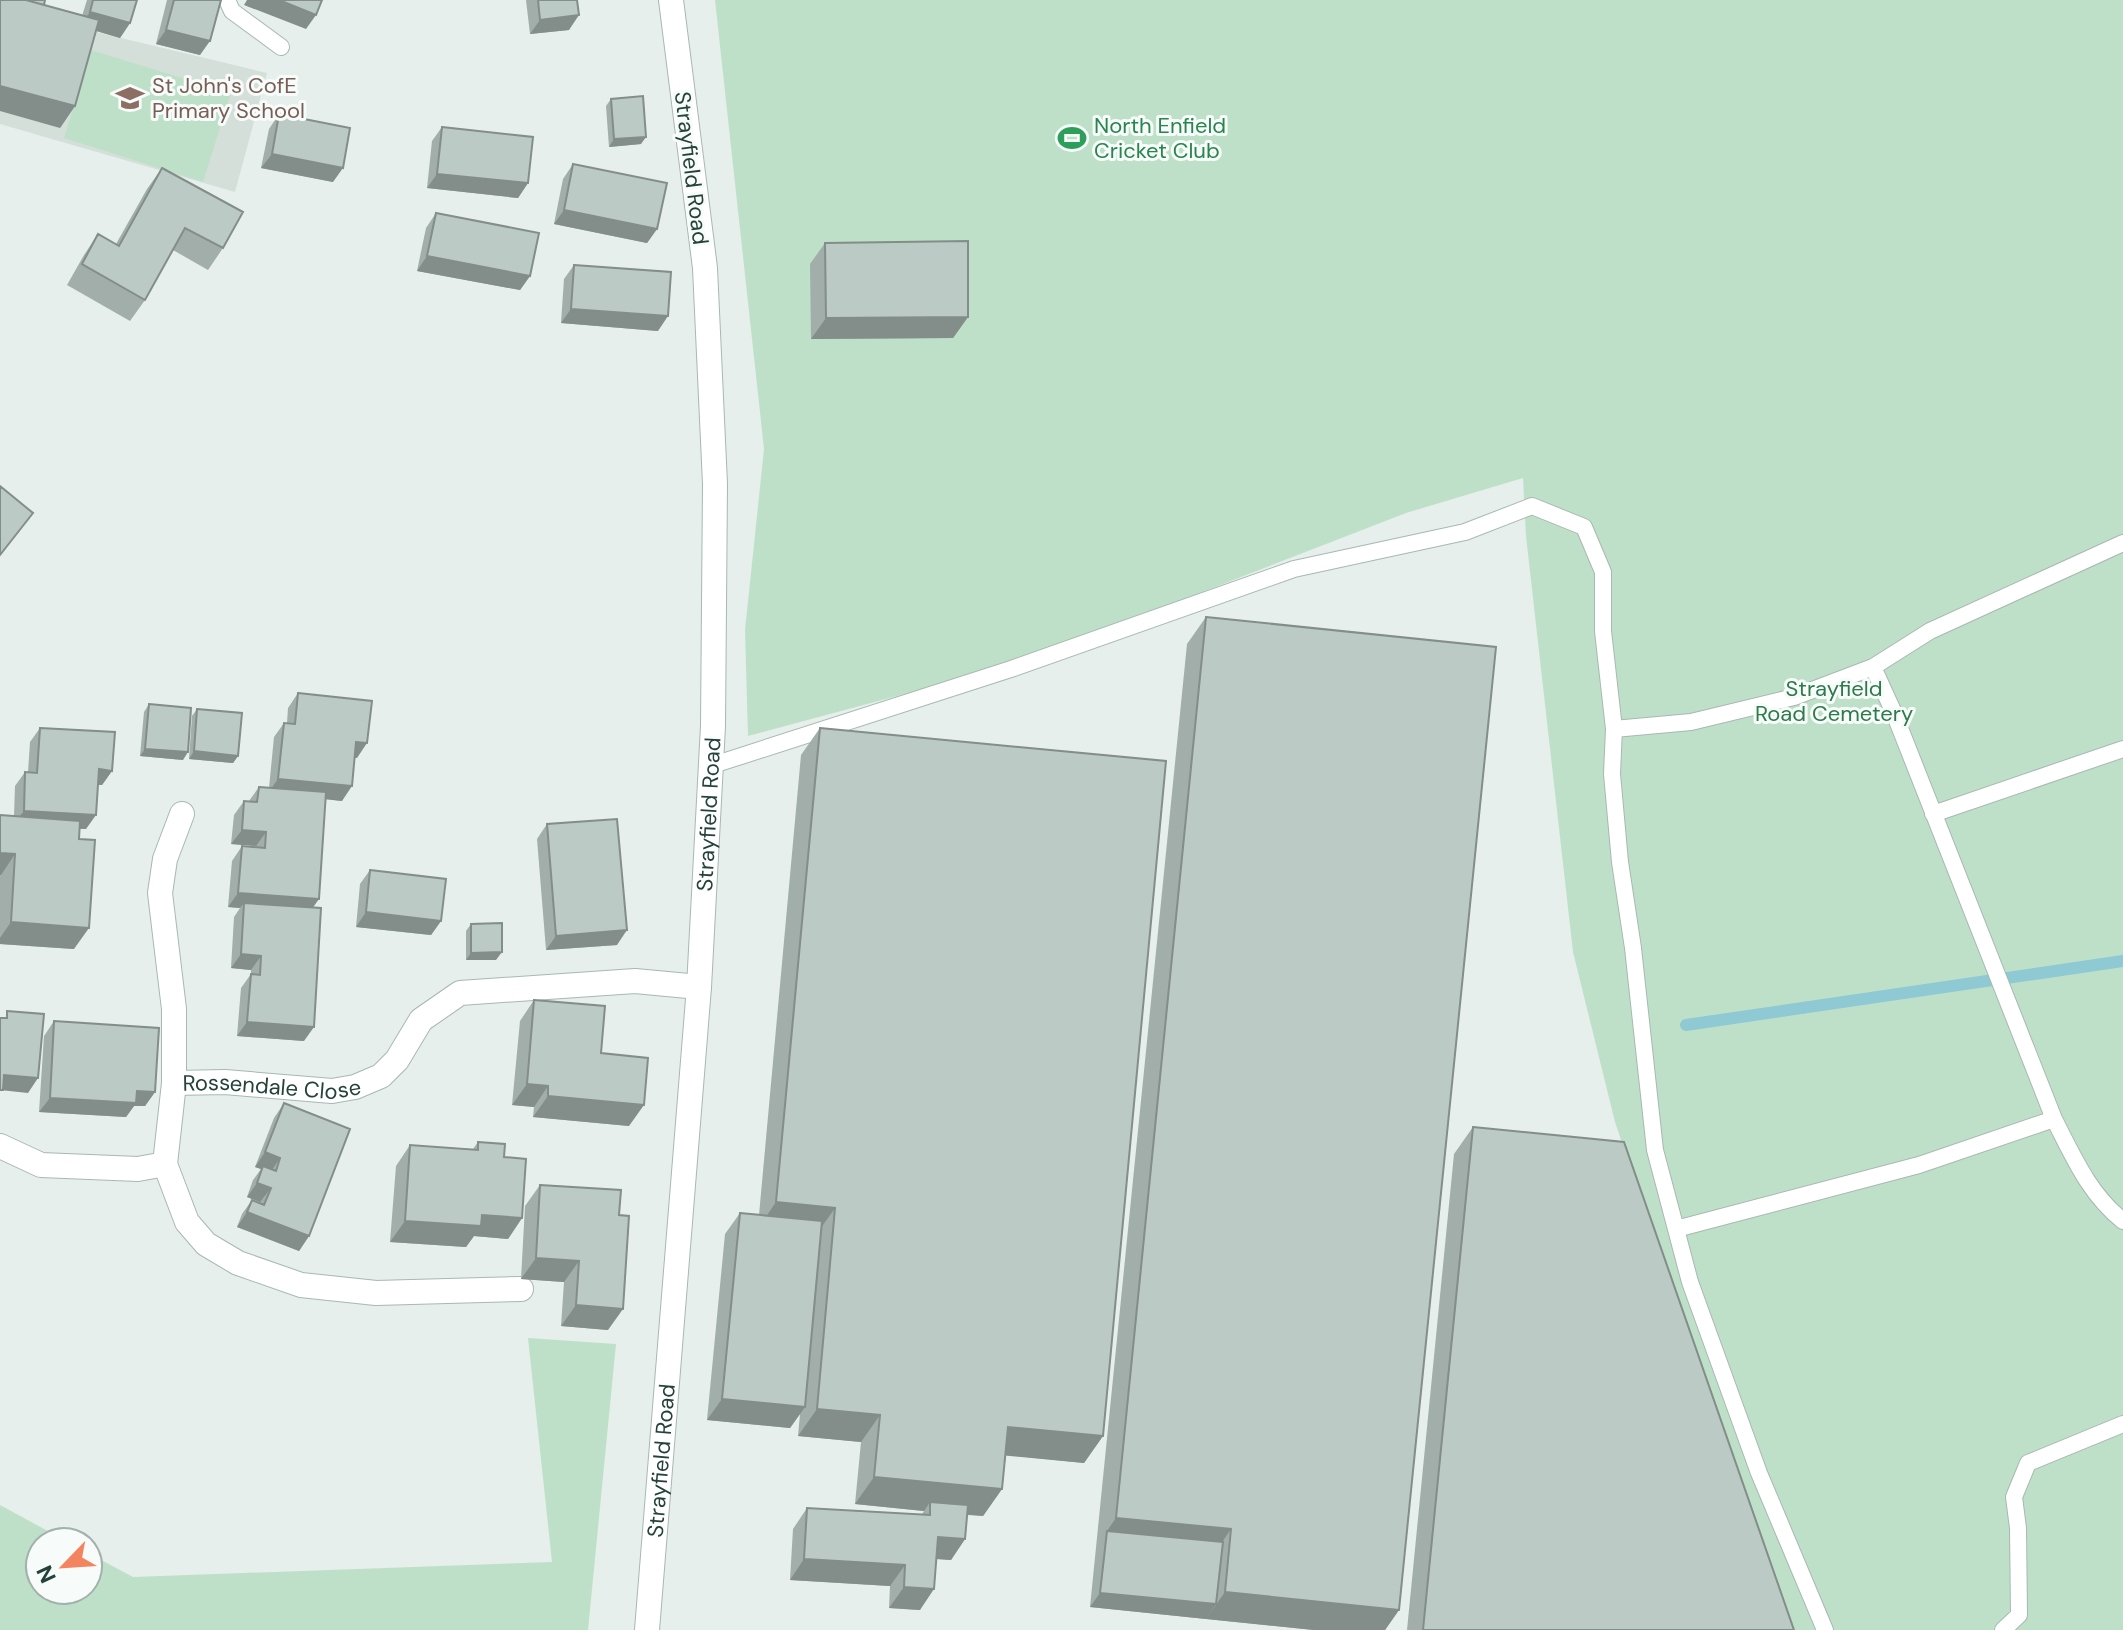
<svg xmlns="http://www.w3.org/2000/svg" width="2123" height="1630" viewBox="0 0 2123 1630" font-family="'DM Sans',sans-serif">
  <rect width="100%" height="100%" fill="#e6efeb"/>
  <path fill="#d4dfda" d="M0 9 267 73 235 192 0 124Z"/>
  <path fill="#bfe0c8" d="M715 0H2123V1630H1786L1615 1122 1573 952 1526 536 1523 478 1406 513 1020 663 748 736 745 630 764 449Z
    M91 50 231 93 203 182 64 138Z
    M528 1338 616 1344 588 1630H0V1505L68 1542H40V1590H88V1553L133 1577 552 1562Z"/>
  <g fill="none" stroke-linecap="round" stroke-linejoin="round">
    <path stroke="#8ec9d4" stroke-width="12" d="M1686 1025 2123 961"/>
    <defs>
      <path id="service" d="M227 0 232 11 281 47
        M1873 667 1930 631 2123 543
        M1614 729 1691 722 1794 697 1873 667 1894 713 2054 1119C2073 1156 2089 1194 2123 1221
        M710 766 1011 669 1294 569 1465 532 1532 506 1584 527 1603 572V631L1614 729 1612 774 1620 862 1633 948 1655 1150 1690 1282 1759 1473 1825 1630
        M1933 814 2123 749
        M1676 1229 1919 1165 2054 1119
        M2003 1630 2019 1615 2018 1528 2014 1497 2028 1463 2123 1424"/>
      <g id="minor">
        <path id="s1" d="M174 1083 225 1082 332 1091 355 1087 381 1076 397 1060 421 1020 460 993 635 981 699 987"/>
        <path d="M0 1146 41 1165 138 1169 165 1164 174 1083V1009L160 893 165 859 182 814"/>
        <path d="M165 1164 187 1222 206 1244 238 1263 301 1285 376 1293 521 1289"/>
        <path id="s2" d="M647 1630 699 987 713 726 715 484 705 268 671 0"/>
      </g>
    </defs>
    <use href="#service" stroke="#a8b8b2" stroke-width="18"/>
    <use href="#minor" stroke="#a8b8b2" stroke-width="26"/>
    <use href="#service" stroke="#fff" stroke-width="16"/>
    <use href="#minor" stroke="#fff" stroke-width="24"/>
  </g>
  <path fill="#a1aea9" d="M87 0H137L130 23 120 38 96 31 75 106 60 128 44 5 82 16Z
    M167 0H221L200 55 156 44Z
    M526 0H577L569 30 530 34Z
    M611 99 641 144 609 147 606 106Z
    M279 114 333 182 261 168 269 129Z
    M442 127 528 183 518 198 427 188 432 141Z
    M573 164 657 229 647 243 554 224 563 179Z
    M162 168 223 248 208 270 173 250 145 300 130 321 67 285 84 255 98 234 116 244 147 189Z
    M436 213 530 276 520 290 417 271 426 228Z
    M825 243 968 317 953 338 811 339 810 264Z
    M574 265 658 331 561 323 564 279Z
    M1206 617 1399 1610 1385 1630H1314L1090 1607 1187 644Z
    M298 693 357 758 355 757 342 801 326 799 313 907 304 1041 237 1036 241 988 251 974V970L231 968 234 917 240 908 228 907 232 861 242 846 256 847V846L231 844 234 815 244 801H249L259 787 269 788 274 737 284 723H287L288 708Z
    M149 704 183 760 140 756 144 712Z
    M197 709 238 756 233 763 189 759 192 716Z
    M40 728 112 771 102 785H98L86 829H79L74 949 0 944V815L14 816 15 786 25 772H28L30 742Z
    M820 728 1103 1436 1084 1463 1006 1455 1002 1489 983 1516 967 1515 965 1539 951 1560 936 1559 920 1610 889 1608 890 1586 790 1580 793 1529 807 1508 922 1514 924 1511 855 1504 861 1442 798 1436 800 1414 790 1428 707 1420 725 1234 740 1213 759 1215 801 755Z
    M547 824 617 945 546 950 537 839Z
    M370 870 441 921 431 935 356 927 360 884Z
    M471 924 496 960H466V931Z
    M534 1000 601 1053 629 1126 533 1117 534 1107 512 1105 520 1021Z
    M54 1021 155 1092 145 1106H134L126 1117 39 1112 44 1036Z
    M284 1103 309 1236 299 1251 237 1227 242 1214 252 1200 260 1203V1202L247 1197 253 1180 261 1169 255 1167 274 1118Z
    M1473 1127 1794 1630H1407L1454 1154Z
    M478 1142 504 1157 522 1218 508 1239 474 1236 466 1247 390 1242 396 1166 410 1145 473 1149Z
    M540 1185 619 1215 608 1330 561 1326 564 1282 521 1279 525 1206Z"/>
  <path fill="#838d89" d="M247 0H279L316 15 306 29 244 5Z
    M90 12 130 23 120 38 80 26Z
    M579 15 569 30 530 34 540 20Z
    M166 30 210 41 200 55 156 44Z
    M0 86 75 106 60 128 0 111Z
    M646 137 641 144 609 147 614 139Z
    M272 154 343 168 333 182 261 168Z
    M437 174 528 183 518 198 427 188Z
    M564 210 657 229 647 243 554 224Z
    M427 256 530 276 520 290 417 271Z
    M571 309 668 316 658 331 561 323Z
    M968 317 953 338 811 339 826 318Z
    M356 742 367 743 357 758 346 757Z
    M145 749 188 752 183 760 140 756Z
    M194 751 238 756 233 763 189 759Z
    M99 769 112 771 102 785 89 784Z
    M278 779 352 786 342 801 268 793Z
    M24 811 96 815 86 829 13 825Z
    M242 830 266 832 256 846 231 844Z
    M0 853 15 854 1 875H0Z
    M238 893 319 899 309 913 244 903 240 908 228 907Z
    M366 912 441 921 431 935 356 927Z
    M11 922 89 928 74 949 0 944V938Z
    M627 930 617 945 546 950 556 936Z
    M502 952 496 960H466L471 953Z
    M241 954 261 956 251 970 231 968Z
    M247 1022 314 1027 304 1041 237 1036Z
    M4 1075 38 1078 28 1093 0 1090Z
    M527 1084 548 1086 534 1107 512 1105Z
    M137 1091 155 1092 145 1106H134L126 1117 39 1112 50 1098Z
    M548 1096 644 1105 629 1126 533 1117Z
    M265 1152 280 1158 270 1173 263 1166 261 1169 255 1167Z
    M257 1183 271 1188 260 1202 247 1197Z
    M776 1202 835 1208 816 1235 757 1230Z
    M247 1212 309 1236 299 1251 237 1227Z
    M482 1215 522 1218 508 1239 474 1236 466 1247 390 1242 405 1221Z
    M536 1258 579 1261 564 1282 521 1279Z
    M576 1305 623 1309 608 1330 561 1326Z
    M722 1399 805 1407 790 1428 707 1420Z
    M817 1409 880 1415 861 1442 798 1436Z
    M1008 1427 1103 1436 1084 1463 989 1454Z
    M874 1477 1002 1489 983 1516 930 1511V1502L924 1511 855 1504Z
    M1116 1518 1231 1529 1212 1557 1107 1531Z
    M938 1537 965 1539 951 1560 923 1558Z
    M804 1559 905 1565 890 1586 790 1580Z
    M904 1587 934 1589 920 1610 889 1608Z
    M1225 1592 1399 1610 1385 1630H1314L1206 1619Z
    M1100 1593 1216 1604 1206 1619 1090 1607Z"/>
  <path fill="#bbcac4" stroke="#838d89" stroke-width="2" d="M0 0H26L99 20 75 106 0 86Z
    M26 0H45L44 5Z
    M93 0H137L130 23 90 12Z
    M174 0H221L210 41 166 30Z
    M279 0H322L316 15Z
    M538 0H577L579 15 540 20Z
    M643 96 646 137 614 139 611 99Z
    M279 114 350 128 343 168 272 154Z
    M442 127 533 137 528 183 437 174Z
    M573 164 667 183 657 229 564 210Z
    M162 168 243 212 223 248 185 228 145 300 82 264 98 234 119 246Z
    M436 213 539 233 530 276 427 256Z
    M968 241V317L826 318 825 243Z
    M574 265 671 272 668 316 571 309Z
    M0 486 33 513 0 555Z
    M1206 617 1496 647 1399 1610 1225 1592 1231 1529 1116 1518Z
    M298 693 372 701 367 743 356 742 352 786 278 779 284 723 295 724Z
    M149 704 191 708 188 752 145 749Z
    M197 709 242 713 238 756 194 751Z
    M40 728 115 732 112 771 99 769 96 815 24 811 25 772 37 773Z
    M820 728 1166 761 1103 1436 1008 1427 1002 1489 874 1477 880 1415 817 1409 835 1208 776 1202Z
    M259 787 326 792 319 899 238 893 242 846 265 848 266 832 242 830 244 801 257 802Z
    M0 815 80 821 79 839 95 840 89 928 11 922 15 854 0 853Z
    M617 819 627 930 556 936 547 824Z
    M370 870 446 879 441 921 366 912Z
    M244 903 321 908 314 1027 247 1022 251 974 260 975 261 956 241 954Z
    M502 923V952L471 953V924Z
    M534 1000 605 1006 601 1053 648 1058 644 1105 548 1096V1086L527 1084Z
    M7 1011 44 1014 38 1078 4 1075 3 1090H0V1018H7Z
    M54 1021 159 1028 155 1092 137 1091 136 1103 50 1098Z
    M284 1103 350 1129 309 1236 247 1212 252 1200 264 1205 271 1188 257 1183 263 1166 276 1171 280 1158 265 1152Z
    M1473 1127 1624 1142 1794 1630H1423Z
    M478 1142 505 1144 504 1157 526 1159 522 1218 482 1215 481 1226 405 1221 410 1145 478 1150Z
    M540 1185 621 1190 619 1215 629 1216 623 1309 576 1305 579 1261 536 1258Z
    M740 1213 822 1221 805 1407 722 1399Z
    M930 1502 968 1505 965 1539 938 1537 934 1589 904 1587 905 1565 804 1559 807 1508 930 1515Z
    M1107 1531 1223 1542 1216 1604 1100 1593Z"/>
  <defs>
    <symbol id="school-bare" viewBox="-9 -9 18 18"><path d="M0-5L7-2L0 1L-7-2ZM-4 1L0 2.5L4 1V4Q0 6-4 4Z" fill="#8d6e63" stroke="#f7fbf9" stroke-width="2.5" paint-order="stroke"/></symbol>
    <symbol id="stadium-bare" viewBox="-9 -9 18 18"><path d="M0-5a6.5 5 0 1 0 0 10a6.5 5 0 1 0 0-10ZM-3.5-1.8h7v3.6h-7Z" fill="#2e9e5b" stroke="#f7fbf9" stroke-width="2.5" paint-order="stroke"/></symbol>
  </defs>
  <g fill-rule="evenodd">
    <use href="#school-bare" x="110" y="78" width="40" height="40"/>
    <use href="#stadium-bare" x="1052" y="118" width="40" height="40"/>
  </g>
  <g text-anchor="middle" stroke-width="6" stroke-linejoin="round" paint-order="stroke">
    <g font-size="22" fill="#785e54" stroke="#f7fbf9" text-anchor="start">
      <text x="152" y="93">St John's CofE<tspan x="152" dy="25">Primary School</tspan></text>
    </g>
    <g font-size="22" fill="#27864d" stroke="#f7fbf9" text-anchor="start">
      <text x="1094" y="133">North Enfield<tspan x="1094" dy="25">Cricket Club</tspan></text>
    </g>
    <g font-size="22" fill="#24423a" stroke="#f7fbf9">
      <text transform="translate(692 168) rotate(83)" y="8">Strayfield Road</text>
      <text dy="8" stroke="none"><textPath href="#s2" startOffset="818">Strayfield Road</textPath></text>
      <text dy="8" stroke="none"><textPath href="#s1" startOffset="98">Rossendale Close</textPath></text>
      <text dy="8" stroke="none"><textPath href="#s2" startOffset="170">Strayfield Road</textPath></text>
    </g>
    <g font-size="22" fill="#2d7a4b" stroke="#f7fbf9">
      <text x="1834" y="696">Strayfield<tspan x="1834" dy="25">Road Cemetery</tspan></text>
    </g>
  </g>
  <g transform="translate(64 1566) rotate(245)"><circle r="38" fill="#f7fbf9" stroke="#a3b1ad" stroke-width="2"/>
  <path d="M0-6L14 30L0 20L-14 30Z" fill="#f4845f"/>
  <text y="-12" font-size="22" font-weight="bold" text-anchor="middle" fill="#24423a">N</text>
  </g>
</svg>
